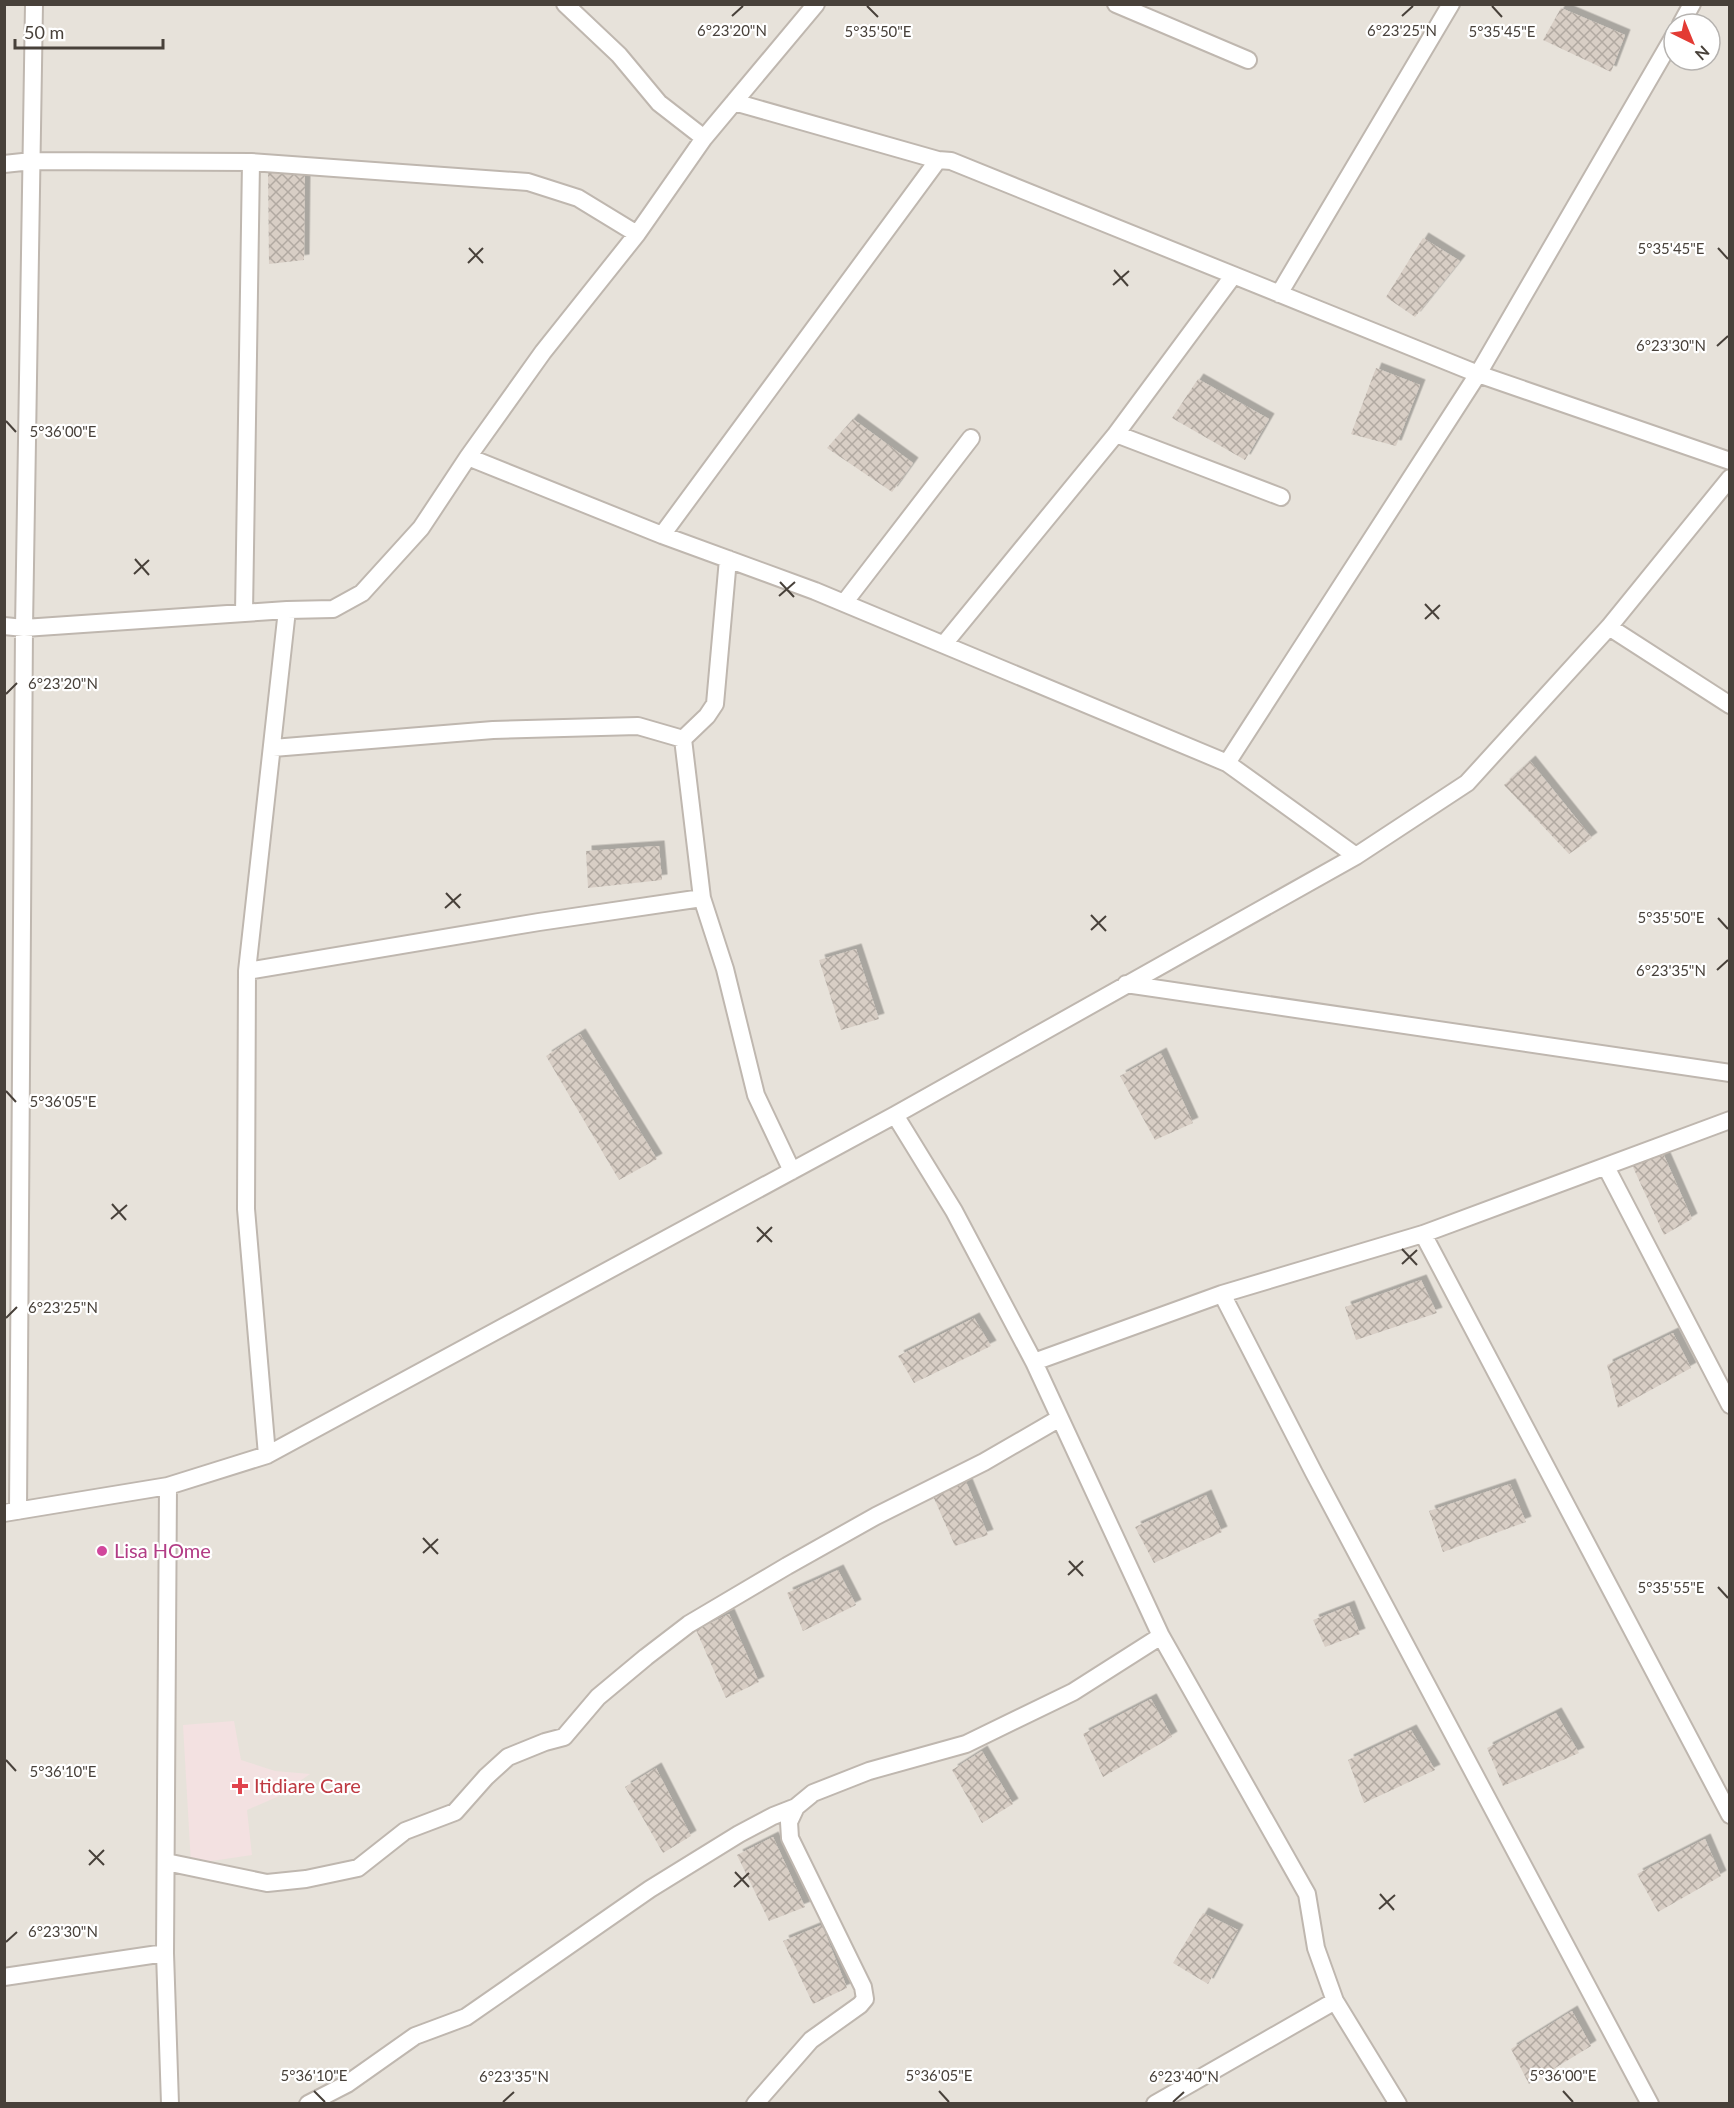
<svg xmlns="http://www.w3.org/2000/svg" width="1734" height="2108" viewBox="0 0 1734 2108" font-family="Lato,sans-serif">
  <defs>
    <pattern id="building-cross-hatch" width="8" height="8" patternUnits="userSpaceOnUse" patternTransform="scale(1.5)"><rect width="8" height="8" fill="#d8cec5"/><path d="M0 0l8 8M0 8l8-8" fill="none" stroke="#b1a9a1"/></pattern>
    <filter id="shadow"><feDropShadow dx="5.5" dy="-5.5" stdDeviation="0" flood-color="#0004"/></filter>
  </defs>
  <rect width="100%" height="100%" fill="#f4f1ec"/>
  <path fill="#e7e2da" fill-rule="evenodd" d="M5 5H1729V2103H5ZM1674 24H1710V60H1674Z"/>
  <path fill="#f3e1e1" d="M234 1721 241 1760 275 1771 310 1774 277 1797 247 1810 252 1855 191 1864 183 1725Z"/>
  <path fill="url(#building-cross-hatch)" filter="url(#shadow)" d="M1561 8 1625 35 1611 72 1543 40Z
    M268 169 305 173 304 260 269 264Z
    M1423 238 1460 261 1415 317 1386 297Z
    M1376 368 1420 385 1396 446 1351 434Z
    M1198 379 1269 419 1245 460 1172 418Z
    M853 419 913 463 892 492 827 448Z
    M1530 761 1592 838 1569 854 1504 785Z
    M659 846 662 880 588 888 586 851Z
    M856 949 879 1019 841 1030 819 960Z
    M580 1034 657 1159 619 1180 546 1056Z
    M1161 1053 1193 1123 1155 1140 1120 1076Z
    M1662 1151 1692 1219 1664 1235 1632 1165Z
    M1421 1280 1437 1313 1356 1340 1345 1307Z
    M974 1318 991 1346 914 1383 898 1356Z
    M1673 1333 1691 1368 1618 1408 1607 1365Z
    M965 1479 988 1535 955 1546 933 1496Z
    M1510 1484 1526 1522 1443 1552 1429 1511Z
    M1206 1495 1222 1532 1154 1563 1135 1527Z
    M838 1570 856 1605 803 1631 787 1593Z
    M1349 1606 1360 1634 1325 1647 1313 1620Z
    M729 1614 759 1682 726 1698 696 1630Z
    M1151 1699 1172 1737 1103 1777 1083 1734Z
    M1556 1713 1579 1753 1503 1786 1487 1748Z
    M1411 1730 1435 1770 1364 1803 1348 1760Z
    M982 1751 1013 1804 982 1823 952 1770Z
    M656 1768 691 1836 663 1853 625 1787Z
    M773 1837 805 1907 769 1921 737 1855Z
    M1705 1839 1721 1876 1658 1912 1637 1874Z
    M1203 1913 1238 1930 1208 1984 1173 1963Z
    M822 1925 847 1988 813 2004 783 1941Z
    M1572 2011 1591 2046 1529 2084 1511 2049Z"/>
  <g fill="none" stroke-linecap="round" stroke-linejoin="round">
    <defs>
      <path id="street" d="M565 4 619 55 659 103 704 138
        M1116 4 1248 60
        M1681 24 1692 4
        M734 102 938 160 951 161 1478 374 1730 461
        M4 164 32 161 251 162 528 182 578 198 637 234
        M1279 294 1451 4
        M1116 434 1281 497
        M468 457 662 535 815 591 1227 763 1356 856
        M662 535 938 160
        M844 603 971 438
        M244 613 251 162
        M4 626 24 628 287 610 333 609 362 593 421 528 468 457 543 352 637 234 704 138 816 4
        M1609 627 1730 705
        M944 644 1116 434 1233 276
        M683 739 702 898 725 969 756 1095 792 1171
        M683 739 707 716 715 704 728 559
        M273 748 493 730 638 726 683 739
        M1227 763 1478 374 1674 36
        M247 971 539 922 702 898
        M1126 984 1730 1073
        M895 1115 954 1211 1034 1362 1161 1636 1307 1894 1316 1948 1335 2001 1398 2104
        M1606 1167 1730 1405
        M1423 1234 1730 1815
        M1222 1294 1314 1473 1650 2104
        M1034 1362 1222 1294 1423 1234 1730 1120
        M267 1455 246 1209 247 971 287 610
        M168 1486 165 1953 170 2104
        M18 1511 24 628 34 4
        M4 1513 168 1486 267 1455 895 1115 1356 856 1467 783 1609 627 1730 478
        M166 1862 267 1883 306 1879 358 1868 405 1831 455 1812 486 1777 508 1757 545 1742 564 1737 598 1697 646 1657 689 1624 787 1566 876 1516 984 1462 1060 1418
        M4 1977 165 1953
        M308 2104 347 2084 415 2036 466 2017 650 1889 739 1834 773 1816 796 1807
        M755 2104 811 2040 860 2005 865 1999 863 1987 790 1838 789 1822 796 1807 813 1793 869 1771 966 1744 1073 1692 1161 1636
        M1155 2104 1335 2001"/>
    </defs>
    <use href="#street" stroke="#bfb7af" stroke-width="20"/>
    <use href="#street" stroke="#fff" stroke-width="16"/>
  </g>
  <path fill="none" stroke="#48413a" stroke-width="2" d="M867 6 878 17M1492 6 1502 17M732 16 743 6M1402 16 1413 6M469 248 483 263M1718 248 1728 259M468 263 483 248M1114 270 1128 286M1113 285 1129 271M1717 346 1728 336M6 421 16 432M135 559 149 575M134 574 149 560M780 582 794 597M779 596 795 582M1425 604 1439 619M1425 619 1440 605M6 694 17 683M446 893 460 908M445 908 461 894M1091 915 1106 931M1718 918 1728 929M1091 930 1106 916M1717 970 1728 960M6 1091 16 1102M112 1204 126 1220M111 1219 127 1205M757 1227 772 1242M757 1242 772 1227M1402 1249 1417 1265M1402 1264 1417 1250M6 1318 17 1307M423 1538 438 1554M423 1553 438 1539M1069 1561 1083 1576M1068 1575 1083 1561M1718 1587 1728 1598M6 1760 16 1771M89 1850 104 1865M89 1865 104 1850M735 1872 749 1887M734 1887 749 1873M1380 1894 1394 1910M1379 1909 1395 1895M6 1942 17 1932M314 2091 325 2102M939 2091 949 2102M1563 2091 1573 2102M503 2102 514 2092M1173 2102 1184 2092"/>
  <circle fill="#d1479c" stroke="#fff" stroke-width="2" cx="102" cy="1551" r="6"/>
  <path fill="#e0444e" stroke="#fff" stroke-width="2" d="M237 1777h6v6h6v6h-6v6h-6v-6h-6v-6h6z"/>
  <g text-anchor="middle" stroke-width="4.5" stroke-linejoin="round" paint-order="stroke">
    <g font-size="20" fill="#b23c85" stroke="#fff" text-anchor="start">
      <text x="114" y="1558">Lisa HOme</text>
    </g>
    <g font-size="20" fill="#be3a42" stroke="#fff" text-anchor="start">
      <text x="254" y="1793">Itidiare Care</text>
    </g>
  </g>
  <g font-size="15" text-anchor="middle" fill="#48413a" stroke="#fff" stroke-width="4.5" stroke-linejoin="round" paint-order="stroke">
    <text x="732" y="36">6°23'20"N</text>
    <text x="1402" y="36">6°23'25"N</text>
    <text x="878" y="37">5°35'50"E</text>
    <text x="1502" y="37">5°35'45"E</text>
    <text x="1671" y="254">5°35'45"E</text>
    <text x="1671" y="351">6°23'30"N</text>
    <text x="63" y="437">5°36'00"E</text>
    <text x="63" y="689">6°23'20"N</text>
    <text x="1671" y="923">5°35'50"E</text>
    <text x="1671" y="976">6°23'35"N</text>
    <text x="63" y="1107">5°36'05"E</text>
    <text x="63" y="1313">6°23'25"N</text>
    <text x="1671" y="1593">5°35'55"E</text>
    <text x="63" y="1777">5°36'10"E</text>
    <text x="63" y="1937">6°23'30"N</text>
    <text x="314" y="2081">5°36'10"E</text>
    <text x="939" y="2081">5°36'05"E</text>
    <text x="1563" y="2081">5°36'00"E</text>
    <text x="514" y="2082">6°23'35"N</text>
    <text x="1184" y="2082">6°23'40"N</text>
  </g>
  <rect width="1734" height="2108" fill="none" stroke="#48413a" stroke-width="12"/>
  <g transform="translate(1692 42) rotate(137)"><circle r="28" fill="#ffffff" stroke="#b6b3b0" stroke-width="1.5"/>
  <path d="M0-4.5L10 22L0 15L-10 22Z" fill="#e33b34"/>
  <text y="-9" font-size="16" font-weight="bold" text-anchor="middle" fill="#48413a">N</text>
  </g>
  <path d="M15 39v9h148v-9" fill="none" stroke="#48413a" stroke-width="3"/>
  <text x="24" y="39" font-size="18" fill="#48413a" stroke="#ffffff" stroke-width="4.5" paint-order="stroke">50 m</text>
</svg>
